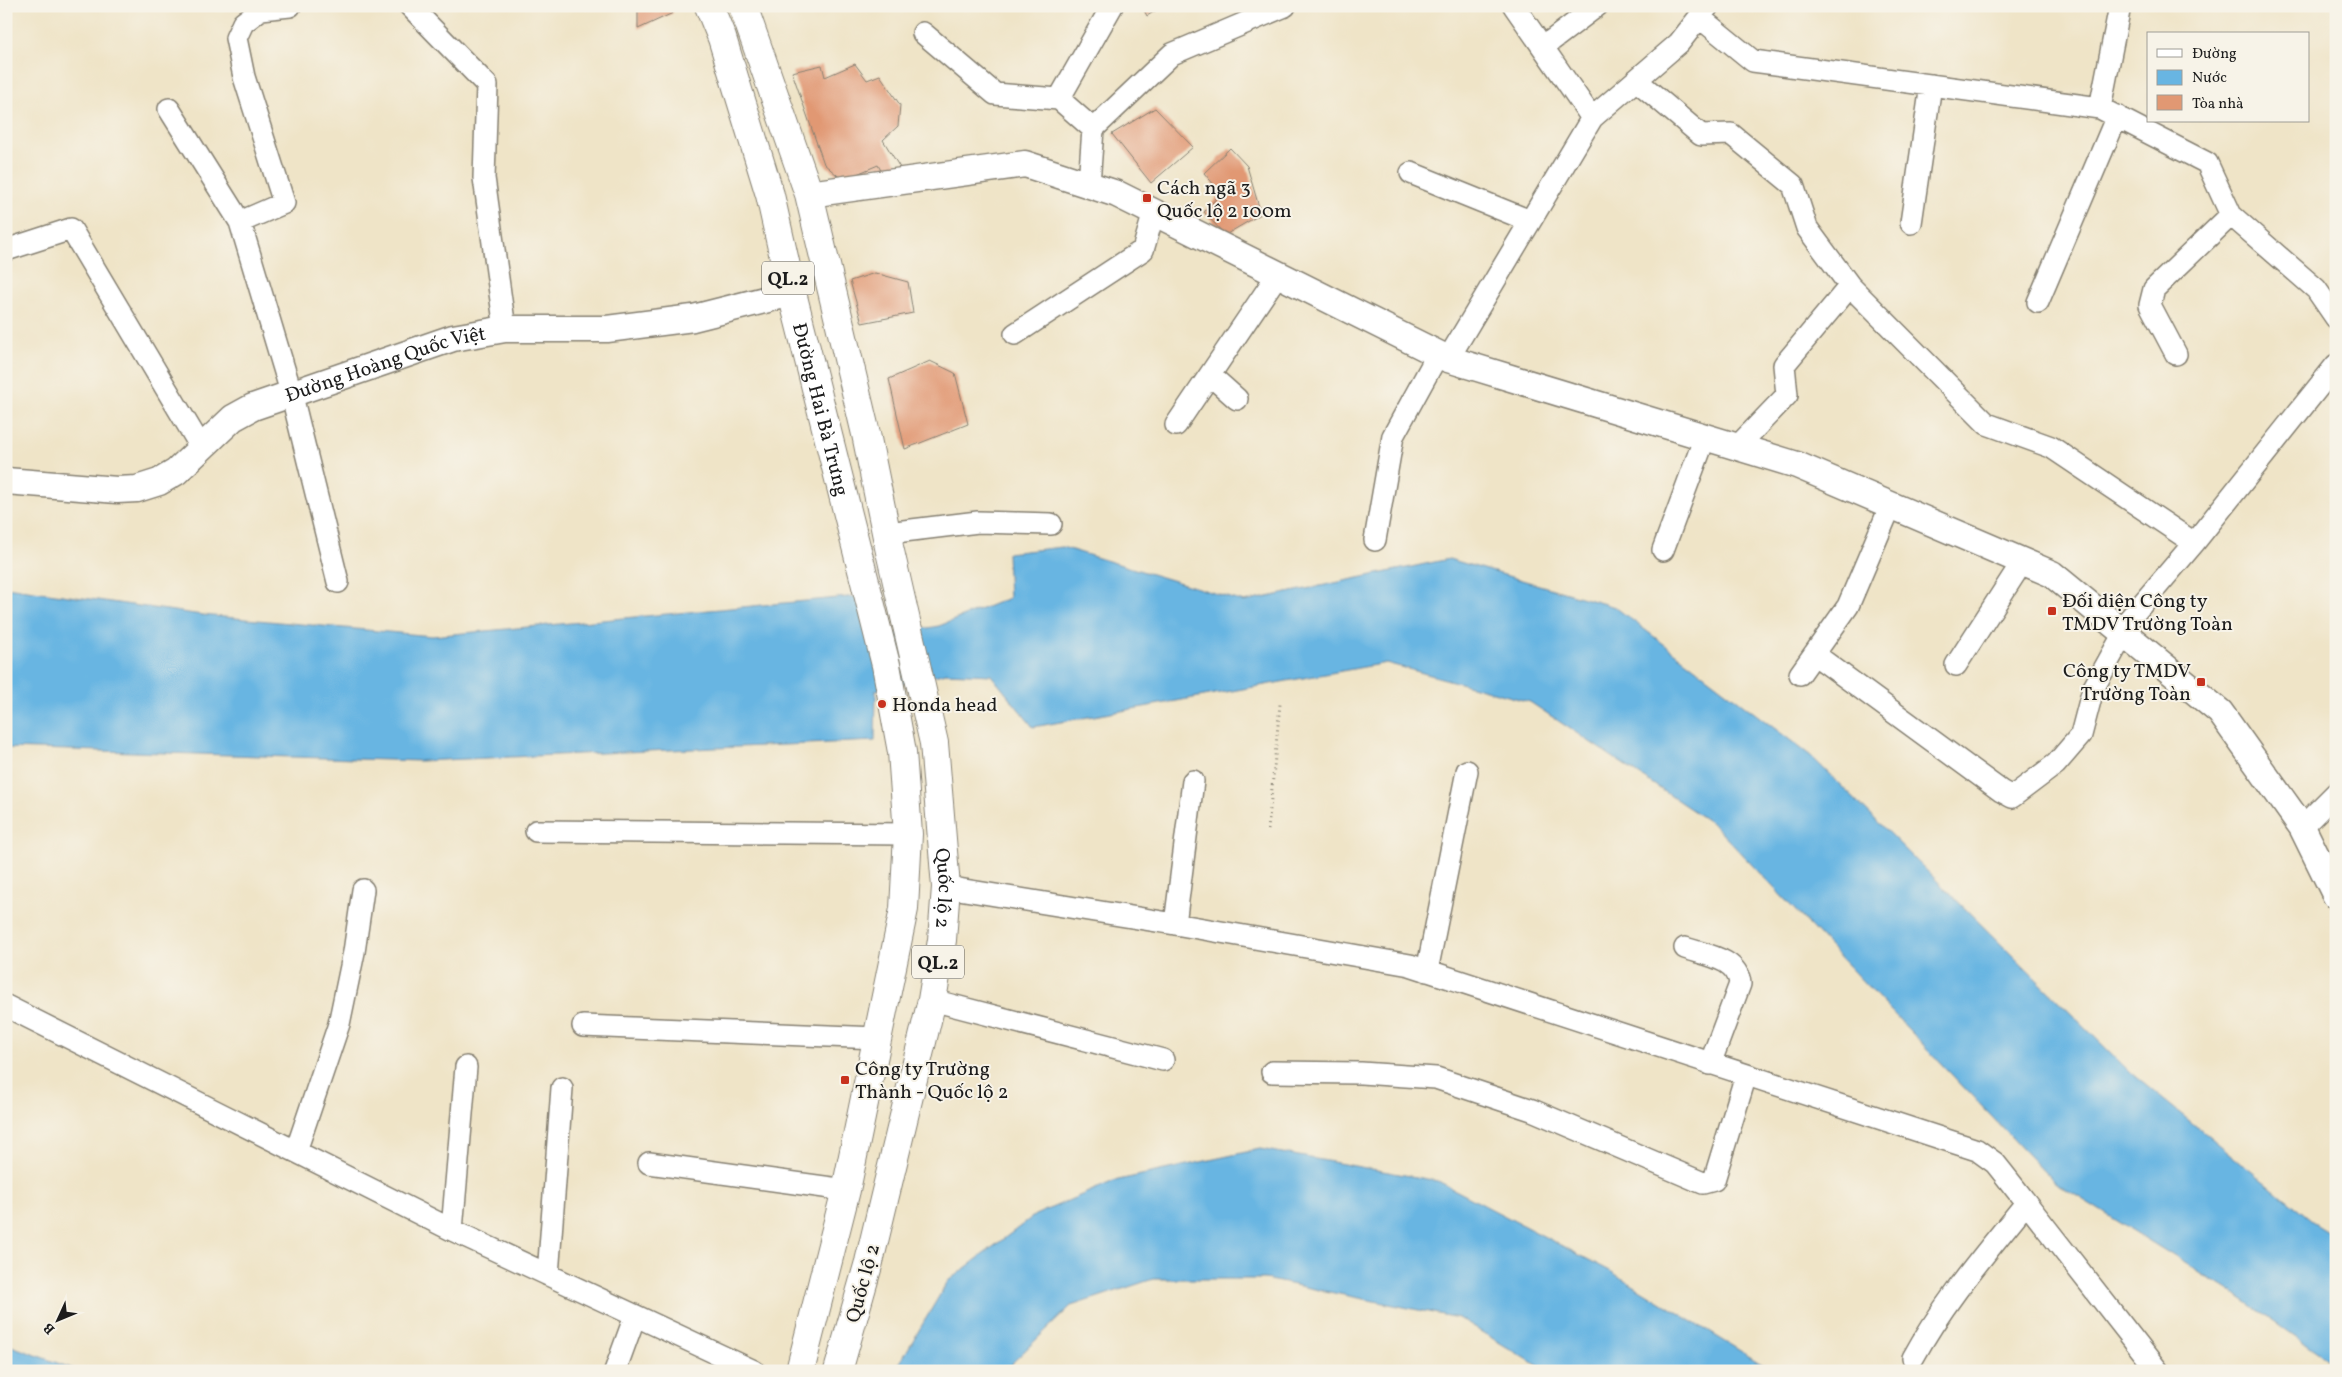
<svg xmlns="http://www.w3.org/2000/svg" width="2342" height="1377" viewBox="0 0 2342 1377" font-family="Vollkorn,serif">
  <rect width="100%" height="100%" fill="#f7f3e8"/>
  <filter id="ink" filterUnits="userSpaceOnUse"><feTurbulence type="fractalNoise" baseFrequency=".02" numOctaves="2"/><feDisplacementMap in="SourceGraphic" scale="10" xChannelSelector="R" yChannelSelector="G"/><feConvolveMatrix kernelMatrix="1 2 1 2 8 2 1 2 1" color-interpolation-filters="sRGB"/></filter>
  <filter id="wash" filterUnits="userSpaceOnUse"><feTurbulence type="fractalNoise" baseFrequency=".0096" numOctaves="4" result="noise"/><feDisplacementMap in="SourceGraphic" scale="20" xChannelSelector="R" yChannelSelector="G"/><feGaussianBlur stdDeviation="1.12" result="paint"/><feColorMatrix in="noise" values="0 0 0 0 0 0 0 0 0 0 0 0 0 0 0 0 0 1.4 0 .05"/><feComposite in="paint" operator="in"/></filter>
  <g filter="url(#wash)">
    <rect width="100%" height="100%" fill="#efe4c7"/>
    <path fill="#68b5e2" stroke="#42687f" d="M1062 547 1244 602 1449 559 1615 607 1811 756 2132 1074 2312 1221 2336 1236V1365L2238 1296 2053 1181 1713 824 1530 702 1386 663 1033 727 991 675 946 673 876 690 875 741 420 761 6 748V587L202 615 432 636 859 596 869 638 939 626 1009 598 1007 553Z
      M1260 1149 1438 1181 1610 1271 1773 1371H1547L1458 1318 1265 1279H1153L1071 1306 1013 1362 1009 1371H895L948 1281 1035 1215 1114 1181Z
      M6 1344 79 1371H6Z"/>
    <g id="blocks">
      <path fill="#e19873" d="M638 6H671L673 13 638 29Z
        M1142 6H1163L1147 16Z
        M855 64 867 80 880 75 900 105 898 126 883 140 905 176 885 178 878 165 843 180 824 164 792 72 822 65 825 77Z
        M1155 108 1193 147 1151 183 1112 134Z
        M1230 148 1247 166 1261 214 1225 235 1204 212 1221 193 1204 173Z
        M875 273 908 282 913 313 862 323 850 281Z
        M930 361 955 373 968 424 905 449 889 379Z"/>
    </g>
  </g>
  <g filter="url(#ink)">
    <use href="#blocks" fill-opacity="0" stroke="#868072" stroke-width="1"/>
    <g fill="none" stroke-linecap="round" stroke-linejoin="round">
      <defs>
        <path id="minor" d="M410 6 487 85 484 178 505 329
          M1514 6 1592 118
          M1699 17 1753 61 2100 108 2207 163 2231 215 2316 289 2336 318
          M923 33 995 94 1059 99 1093 129
          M1543 47 1597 6
          M1636 80 1701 135 1731 134 1793 185 1807 228 1850 286 1987 424 2051 447 2194 543
          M1059 99 1112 6
          M2100 108 2120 6
          M169 109 240 222 291 392 338 582
          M1411 173 1530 221
          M1089 184 1093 129 1172 54 1285 6
          M240 222 284 203 244 77 236 38 243 23 261 9 290 6
          M1911 223 1931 85
          M6 250 71 229 201 447
          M2038 302 2117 116
          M1015 334 1143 250 1154 212
          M2176 354 2150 305 2154 289 2231 215
          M1448 359 1592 118 1679 43 1708 6
          M1210 375 1237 399
          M1176 425 1278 274
          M1737 447 1787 395 1784 365 1850 286
          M887 533 978 522 1051 524
          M1375 540 1393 436 1438 354
          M1663 550 1705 437
          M2120 630 2194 543 2336 365
          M1814 654 2001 791 2012 797 2056 764 2081 735 2093 689 2124 633
          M1956 665 2023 561
          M1800 674 1848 606 1891 505
          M2302 827 2336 793
          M536 831 908 834
          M946 887 1175 924 1410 965 1977 1150 1995 1163 2003 1173 2158 1371
          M1175 924 1193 781
          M1685 948C1705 955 1738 958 1740 984L1710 1064
          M1427 971 1467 771
          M932 1000 1163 1060
          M6 1006 452 1230 754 1371
          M583 1026 877 1038
          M1272 1072 1361 1073 1436 1078 1532 1110 1703 1183 1714 1180 1746 1075
          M296 1151 339 1024 354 952 363 890
          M649 1163 846 1190
          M452 1230 466 1067
          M548 1275 562 1088
          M1913 1358C1944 1301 1986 1253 2026 1203
          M615 1371 635 1316"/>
        <g id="tertiary">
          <path d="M809 194 1025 164 1117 194 1448 359 1797 465 2052 574 2220 712 2302 827 2336 896"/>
          <path id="s1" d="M6 481 117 490 137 489 159 482 176 472 233 418 253 407 453 338 505 329H607L693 318 792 293"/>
        </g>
        <g id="trunk">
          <path id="s2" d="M709 6 722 38 770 195 792 293 886 665 902 752 908 834 904 909 846 1190 800 1371"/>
          <path id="s3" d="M743 6 809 194 866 434 889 547 934 743 946 887 942 940 932 1000 869 1262 838 1371"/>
        </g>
      </defs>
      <use href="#minor" stroke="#868072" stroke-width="24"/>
      <use href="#tertiary" stroke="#868072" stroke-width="29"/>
      <use href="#trunk" stroke="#868072" stroke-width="30"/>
      <path stroke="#868072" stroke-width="3" stroke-dasharray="1 4" stroke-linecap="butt" d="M1268 830 1280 704"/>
      <use href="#minor" stroke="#fff" stroke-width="21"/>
      <use href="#tertiary" stroke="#fff" stroke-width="26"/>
      <use href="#trunk" stroke="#fff" stroke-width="28"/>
    </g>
  </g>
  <g fill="#c8321e" stroke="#f7f3e8" stroke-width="2">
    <rect x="1142" y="193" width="10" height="10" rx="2.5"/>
    <rect x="2047" y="606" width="10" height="10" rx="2.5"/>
    <rect x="2196" y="677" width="10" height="10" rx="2.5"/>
    <circle cx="882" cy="704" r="5"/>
    <rect x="840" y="1075" width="10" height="10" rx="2.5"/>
  </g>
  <g text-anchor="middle" stroke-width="4" stroke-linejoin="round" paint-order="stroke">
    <g fill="#f7f3e8" stroke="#5e5c59" stroke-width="1">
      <rect x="762" y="261.5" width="52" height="33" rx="4"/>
      <rect x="912" y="945.5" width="52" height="33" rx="4"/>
    </g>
    <g font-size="19" font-weight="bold" fill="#1c1c1c">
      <text x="788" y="285">QL.2</text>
      <text x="938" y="969">QL.2</text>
    </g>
    <g font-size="20" fill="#1c1c1c" stroke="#f7f3e8" text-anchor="start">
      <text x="1157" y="194">Cách ngã 3<tspan x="1157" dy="23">Quốc lộ 2 100m</tspan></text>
      <text x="2062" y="607">Đối diện Công ty<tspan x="2062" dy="23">TMDV Trường Toàn</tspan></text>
      <text x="2191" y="677" text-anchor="end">Công ty TMDV<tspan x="2191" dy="23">Trường Toàn</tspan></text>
      <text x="892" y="711">Honda head</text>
      <text x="855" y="1075">Công ty Trường<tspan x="855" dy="23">Thành - Quốc lộ 2</tspan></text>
    </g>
    <g font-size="20" fill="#1c1c1c" stroke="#f7f3e8">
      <text dy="7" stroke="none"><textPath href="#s1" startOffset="415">Đường Hoàng Quốc Việt</textPath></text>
      <text dy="7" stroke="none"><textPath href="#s2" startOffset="419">Đường Hai Bà Trưng</textPath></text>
      <text dy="7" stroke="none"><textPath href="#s3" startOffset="908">Quốc lộ 2</textPath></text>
      <text transform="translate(862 1283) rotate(-75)" y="7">Quốc lộ 2</text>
    </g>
  </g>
  <rect width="2342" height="1377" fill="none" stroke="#f7f3e8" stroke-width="25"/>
  <rect x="2147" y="32" width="162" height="90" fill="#f7f3e8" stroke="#9f9d96"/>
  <rect x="2157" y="49" width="25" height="8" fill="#ffffff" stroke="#9f9d96"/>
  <text x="2192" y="58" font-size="15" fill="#1c1c1c">Đường</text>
  <rect x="2157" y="70" width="25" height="15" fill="#68b5e2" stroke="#9f9d96"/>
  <text x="2192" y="82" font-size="15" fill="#1c1c1c">Nước</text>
  <rect x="2157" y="95" width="25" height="15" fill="#e19873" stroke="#9f9d96"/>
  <text x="2192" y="108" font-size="15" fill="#1c1c1c">Tòa nhà</text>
  <g transform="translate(58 1320) rotate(226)" stroke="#f7f3e8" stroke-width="4" paint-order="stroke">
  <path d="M0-4L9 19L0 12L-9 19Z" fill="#1c1c1c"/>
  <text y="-8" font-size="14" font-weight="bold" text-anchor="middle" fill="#1c1c1c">B</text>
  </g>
</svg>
